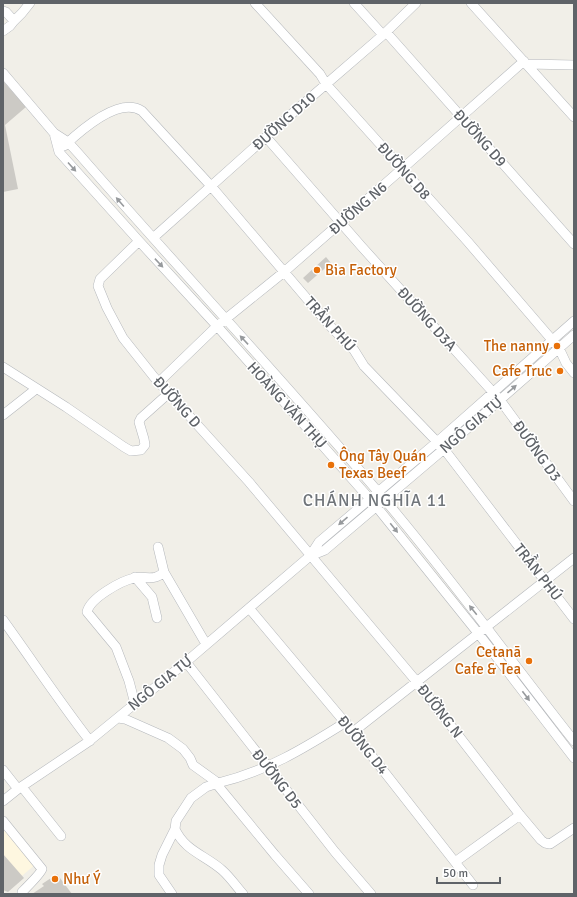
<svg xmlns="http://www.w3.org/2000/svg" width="577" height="897" viewBox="0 0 577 897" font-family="Signika,sans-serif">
  <rect width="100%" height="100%" fill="#f1efe8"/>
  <path fill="#fef7e0" d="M3 827 36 864 3 892Z"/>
  <path fill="#cccac5" d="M3 81 26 107 5 125 18 189 3 192Z
    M326 257 331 263 308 283 303 278Z
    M3 854 24 878 8 892 3 890Z
    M57 874 72 894H32L44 886 42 884Z"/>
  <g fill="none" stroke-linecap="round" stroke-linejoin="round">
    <defs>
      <path id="minor" d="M255 3 320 74 326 84 468 242 559 348 566 363 574 373
        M354 3 383 35
        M471 3 574 117
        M3 11 6 12 14 21 10 26 3 31
        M14 21 22 13 30 3
        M386 32 574 244
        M527 64 574 65
        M3 73 54 133 68 142 78 153C179 269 285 382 385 500 451 578 511 661 574 741
        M54 133 59 152 139 241 217 326 376 506 478 633 574 758
        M266 137 362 247 500 400 574 501
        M64 146C80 131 119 96 142 111L211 186 331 327 354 350 364 366 444 449 574 619
        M153 238 295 111 383 35 416 3
        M139 241 100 279 98 286 107 308 123 338 154 377 249 482 417 682 520 815 541 840 545 843 550 844 574 828
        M3 367 66 407 124 447 131 451 141 450 145 445 144 439 139 422 141 418 169 393
        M159 382 217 326 284 272 402 169 524 61
        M3 415 36 389
        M310 556 325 550 444 449 574 335
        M164 572 206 644
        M135 577 152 597 157 618
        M249 608 353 732 473 885
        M3 620C32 660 59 701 90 741
        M186 662 335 852 371 894
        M135 704 129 681 116 647 87 612C90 598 121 581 134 578 141 576 149 579 156 577 159 576 162 574 164 572L158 547
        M118 718 125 719 168 738 183 749 190 758 193 765 218 783C267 771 303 749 346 722
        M353 732 574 558
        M3 770 18 789
        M22 787 61 836
        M3 801 18 789 88 742 186 662 310 556 319 542 437 442 574 321
        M3 821 42 869C41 873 27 887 22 892V894
        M175 829C185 851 205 855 222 870 230 877 236 886 243 894
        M455 862 520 815
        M172 894 159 875V865L162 855 175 829 176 821 191 798 206 787 218 783 219 787 275 855 309 894"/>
    </defs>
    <use href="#minor" stroke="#b5b8bc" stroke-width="10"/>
    <use href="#minor" stroke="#fff" stroke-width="9"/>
  </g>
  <defs><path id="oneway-solid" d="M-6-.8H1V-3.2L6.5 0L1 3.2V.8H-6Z"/></defs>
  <g fill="#979a9d">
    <use href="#oneway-solid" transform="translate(72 167) rotate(48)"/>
    <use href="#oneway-solid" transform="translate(120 202) rotate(-131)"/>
    <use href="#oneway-solid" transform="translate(159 263) rotate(47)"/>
    <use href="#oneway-solid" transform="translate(244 340) rotate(-133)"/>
    <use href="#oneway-solid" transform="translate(512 389) rotate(-41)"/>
    <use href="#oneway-solid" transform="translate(343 521) rotate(139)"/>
    <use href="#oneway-solid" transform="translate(394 528) rotate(51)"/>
    <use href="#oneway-solid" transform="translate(473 610) rotate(-129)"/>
    <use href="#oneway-solid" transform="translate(526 696) rotate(53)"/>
  </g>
  <g fill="#e8710a" stroke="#fff" stroke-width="1.5">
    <circle cx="317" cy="270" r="4"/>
    <circle cx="557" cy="346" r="4"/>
    <circle cx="560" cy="371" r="4"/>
    <circle cx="331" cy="465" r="4"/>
    <circle cx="529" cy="661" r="4"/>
    <circle cx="55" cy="879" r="4"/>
  </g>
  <g text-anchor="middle" stroke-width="3" stroke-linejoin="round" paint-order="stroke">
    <g font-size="15" fill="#5f6368" stroke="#fff">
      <text transform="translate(284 121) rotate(-42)" y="5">ĐƯỜNG D10</text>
      <text transform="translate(480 138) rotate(48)" y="5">ĐƯỜNG D9</text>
      <text transform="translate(404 171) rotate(48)" y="5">ĐƯỜNG D8</text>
      <text transform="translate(358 208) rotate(-41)" y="5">ĐƯỜNG N6</text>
      <text transform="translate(427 319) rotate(48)" y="5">ĐƯỜNG D3A</text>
      <text transform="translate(330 324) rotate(48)" y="5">TRẦN PHÚ</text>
      <text transform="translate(177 402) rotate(48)" y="5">ĐƯỜNG D</text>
      <text transform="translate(287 405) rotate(48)" y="5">HOÀNG VĂN THỤ</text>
      <text transform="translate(471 425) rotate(-41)" y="5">NGÔ GIA TỰ</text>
      <text transform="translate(537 451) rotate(54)" y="5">ĐƯỜNG D3</text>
      <text transform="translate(538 572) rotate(52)" y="5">TRẦN PHÚ</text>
      <text transform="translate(160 683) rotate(-39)" y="5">NGÔ GIA TỰ</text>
      <text transform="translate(440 711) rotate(52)" y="5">ĐƯỜNG N</text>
      <text transform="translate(363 745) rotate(51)" y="5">ĐƯỜNG D4</text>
      <text transform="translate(277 779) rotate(52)" y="5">ĐƯỜNG D5</text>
    </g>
    <g font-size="15" fill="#c56008" stroke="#fff" text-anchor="start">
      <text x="325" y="275">Bia Factory</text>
      <text x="549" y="351" text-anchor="end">The nanny</text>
      <text x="552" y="376" text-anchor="end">Cafe Truc</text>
      <text x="339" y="461">Ông Tây Quán<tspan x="339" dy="17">Texas Beef</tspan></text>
      <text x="521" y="657" text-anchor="end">Cetanā<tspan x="521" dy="17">Cafe &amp; Tea</tspan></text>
      <text x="63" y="884">Như Ý</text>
    </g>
    <g font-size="17" letter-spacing="1" fill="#70757a" stroke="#fff">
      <text x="375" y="506">CHÁNH NGHĨA 11</text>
    </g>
  </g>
  <rect width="577" height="897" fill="none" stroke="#5f6368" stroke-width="8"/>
  <path d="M437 877v6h63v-6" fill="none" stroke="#5f6368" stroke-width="2"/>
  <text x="443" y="877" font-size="12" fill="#5f6368" stroke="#ffffff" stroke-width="3" paint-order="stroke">50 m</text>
</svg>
